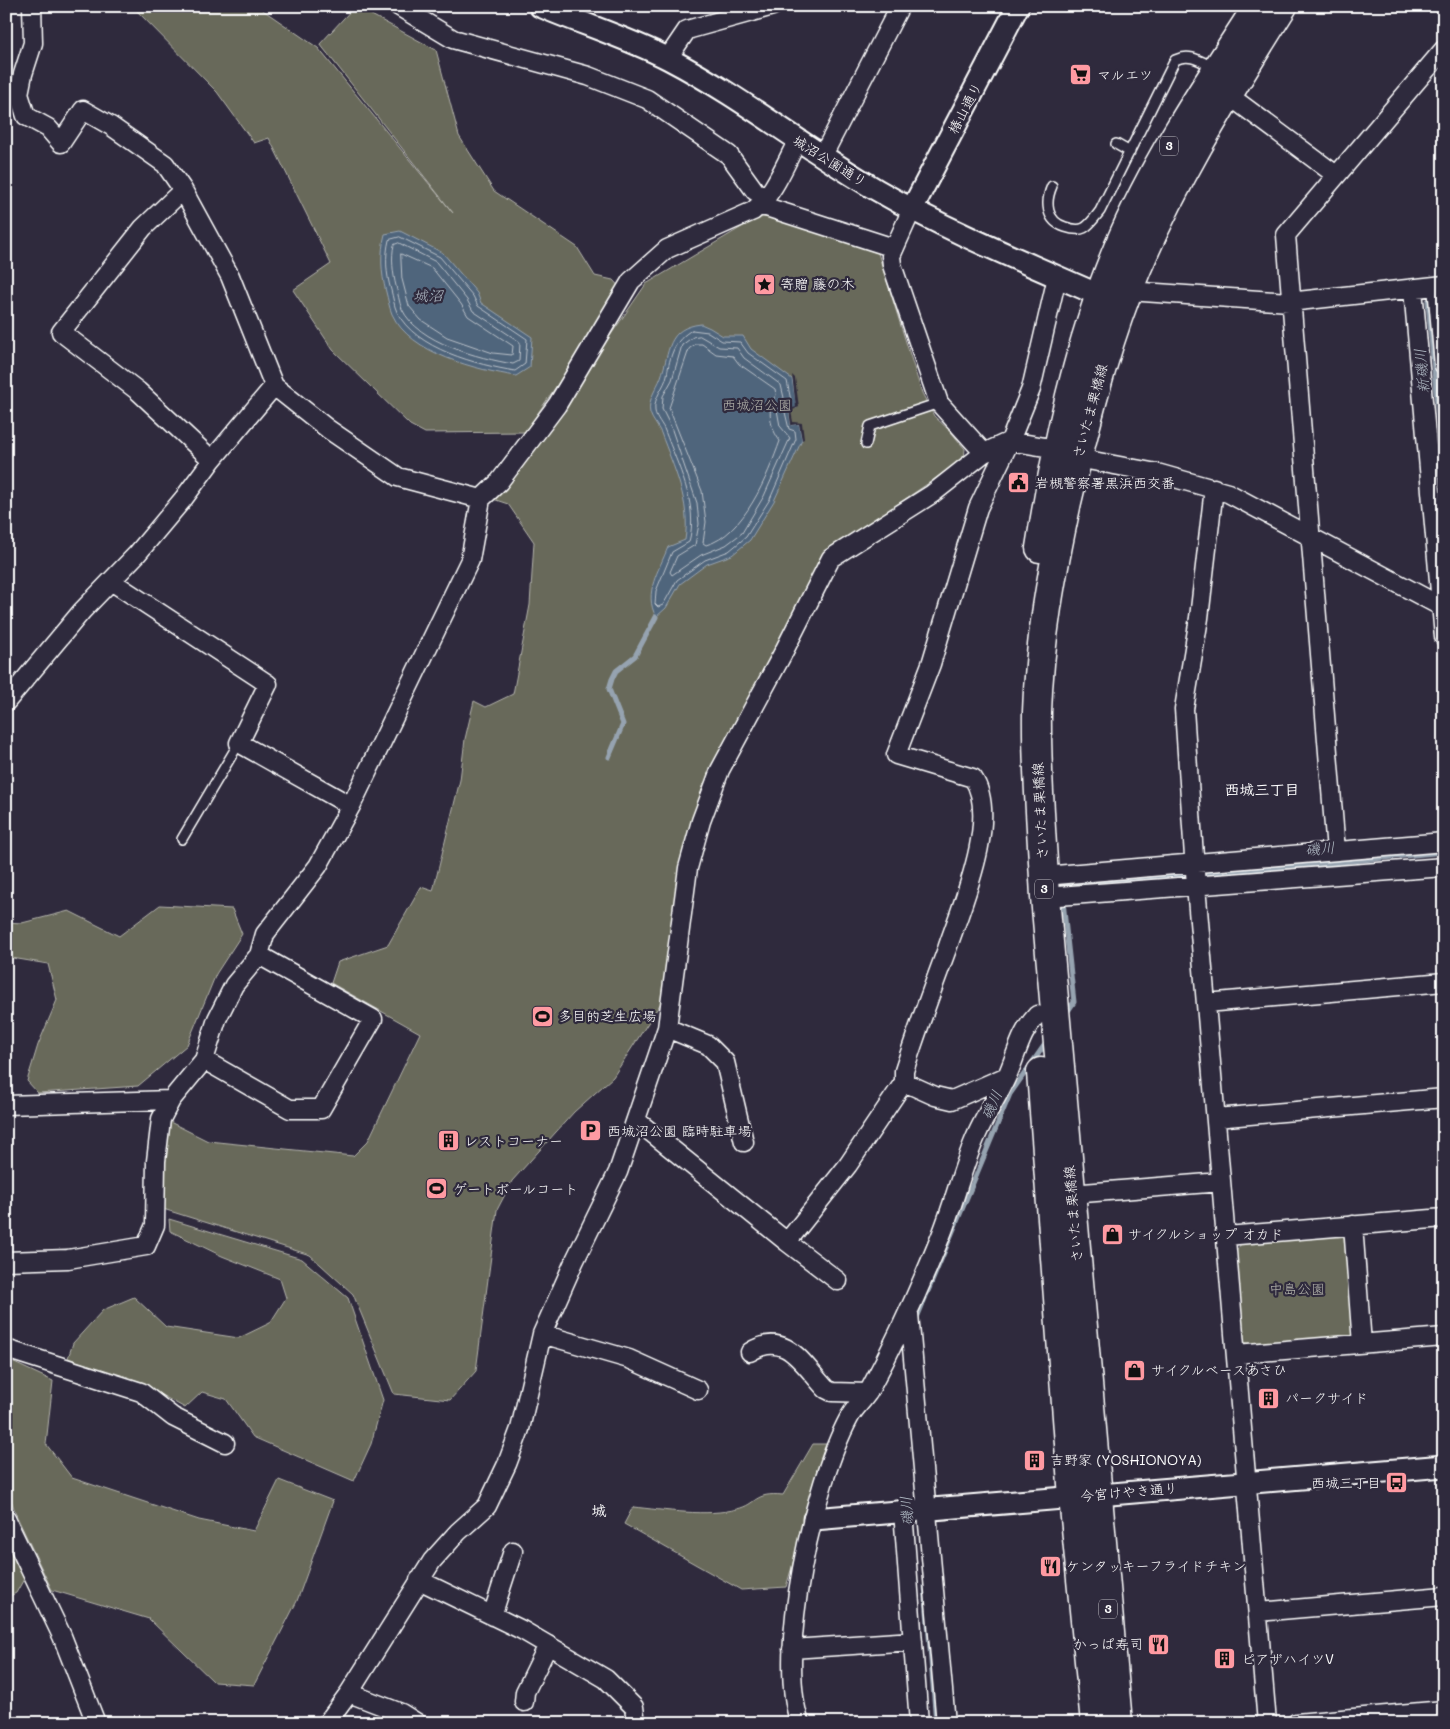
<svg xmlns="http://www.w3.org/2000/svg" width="1450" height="1729" viewBox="0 0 1450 1729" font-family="Mali,'Klee One',sans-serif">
  <rect width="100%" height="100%" fill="#2f2a3d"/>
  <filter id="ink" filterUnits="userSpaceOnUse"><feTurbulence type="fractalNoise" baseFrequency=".02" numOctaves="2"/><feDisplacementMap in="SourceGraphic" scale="10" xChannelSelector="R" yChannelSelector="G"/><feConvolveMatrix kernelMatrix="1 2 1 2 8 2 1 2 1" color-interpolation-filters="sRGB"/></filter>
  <g filter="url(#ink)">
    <path fill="#68695a" stroke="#b4b4ac" d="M257 6 318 48 453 213 320 44 355 6 436 50 459 136 494 191 577 247 595 276 613 280 622 290 525 432 425 433 410 425 333 350 293 290 331 264 269 138 254 143 217 92 133 7Z
      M770 217 878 253 922 393 934 416 951 432 965 449 964 459 826 553 711 773 668 992 613 1077 574 1112 512 1181 497 1210 476 1371 450 1400 394 1394 353 1294 310 1255 160 1208V1154L170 1122 208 1141 353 1156 368 1141 420 1033 331 983 338 962 388 945 421 887 433 891 460 780 465 739 474 701 486 707 513 694 530 605 534 542 508 504 490 498 518 469 646 284 757 218Z
      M160 905 232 909 242 934 216 974 187 1045 138 1086 38 1093 27 1081 38 1045 57 1000 48 964 6 957V922L22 923 69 911 119 936Z
      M169 1219 302 1259 348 1298 383 1400 371 1444 354 1481 253 1437 226 1399 202 1392 185 1408 143 1385 68 1358 73 1343 103 1310 134 1297 166 1327 239 1338 270 1323 286 1298 280 1279 222 1256 170 1231Z
      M1343 1235 1347 1237 1354 1336 1250 1344 1244 1342 1235 1252 1241 1244Z
      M6 1361H10L53 1381 46 1444 72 1478 199 1520 254 1531 279 1480 333 1501 297 1601 254 1685 214 1682 149 1619 52 1590 17 1517 6 1486Z
      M813 1444H828L786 1587 741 1590 624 1524 633 1507C663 1510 708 1517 737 1509 758 1504 753 1492 783 1495Z
      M6 1543 24 1579 16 1593 6 1598Z"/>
    <path fill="#50657b" stroke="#96a3b0" d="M400 231 443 253 477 293 481 303 532 337 530 367 516 376C478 370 410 354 392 314 389 307 388 299 386 292 381 273 380 253 385 234Z
      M701 324 710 328 723 336H743L751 349 792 379 797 408 789 409 791 425 799 424 802 440 774 501 750 540 732 555 707 564 680 584 666 608 656 617C643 592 659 571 668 547L685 540C691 503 674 468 661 433 658 426 652 420 650 413 647 400 657 388 661 377 670 352 666 328 701 324Z"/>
    <path fill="#2f2a3d" d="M792 375 795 378 799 407 791 411 793 422 802 423 804 439 802 440 799 424 791 425 789 409 796 407Z"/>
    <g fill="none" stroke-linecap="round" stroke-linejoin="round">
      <path stroke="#b9c1ca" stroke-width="1" d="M400 237 440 257 473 296 478 306 527 339 525 364 515 371C478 365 415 349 397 312 394 306 393 297 391 290 386 274 385 256 389 240Z
        M399 243 436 262 467 300 473 311 520 342 519 361 513 364C479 358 418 343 402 309 399 302 398 293 396 286 393 274 391 257 394 245Z
        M401 254 432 268 461 304 468 316 513 346 512 355 493 353 447 337 421 320 409 306 402 279Z
        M692 330 708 332 722 341 740 342 748 353 787 381 791 401 784 408 789 429 795 431 796 439 770 499 746 537 729 551 705 560 677 580 663 605 658 607 655 604 656 591 672 552 689 542C699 505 678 466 665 431 663 425 656 418 655 411 653 397 665 387 667 375 670 356 674 340 692 330Z
        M700 336 719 347 737 348 744 358 781 385 784 398 777 410 780 426 790 438 764 496 742 533 726 545 701 555 672 575 670 572 677 556 695 545 699 524 697 503 671 427 662 409 663 396 672 380 682 345 693 337Z
        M696 344H702L716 354 733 356 739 364 775 389 776 395C766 409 770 428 780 441 768 475 744 535 706 545L703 543 706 522 702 491 669 408 689 349Z"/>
      <path stroke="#96a3b0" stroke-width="5" d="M1436 301H1428L1444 483
        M609 757 623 724 609 689 612 679 616 671 635 656 656 617
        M1066 1014 1074 1002 1061 883 1280 868 1444 852
        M916 1320 1010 1094 1048 1040
        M925 1586 936 1723"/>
      <defs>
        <path id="service" d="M1116 144 1130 152
          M1052 186C1045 202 1046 221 1065 227 1071 229 1078 231 1084 228 1090 225 1096 216 1100 211L1175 60C1191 53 1200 61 1214 68
          M866 444 870 426 939 403
          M182 839 239 743"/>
        <path id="minor" d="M32 6 33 43 23 74 19 94 26 116 48 128 61 143 83 110 111 126 165 164 183 190 230 276 274 386 328 429 398 477 481 499
          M398 6 453 39 588 76 647 99 729 155 755 191 765 198
          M668 58 687 30 773 6
          M1227 94 1336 175
          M822 157 900 6
          M183 190 143 228 61 332 138 391 212 460
          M760 205 894 248
          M912 209 891 256 892 265 939 403 984 453
          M1437 286 1444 365
          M1413 289 1444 637
          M1128 291 1289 302 1444 285
          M1077 458 1157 473 1228 493 1444 608
          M1214 488 1199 618 1184 709 1196 886 1267 1723
          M111 581 268 684 239 743 351 806
          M6 702 82 611 137 554 184 498 212 460 274 386
          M1336 851 1286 235 1444 49
          M1044 876 1444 842
          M1045 897 1444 867
          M1206 1003 1444 982
          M667 1028 708 1045 725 1062 744 1142
          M204 1060 290 1109H321L373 1019 259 955
          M904 1082V1071C917 1030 932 990 947 949 961 907 1000 818 973 778L896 755 931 664 978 508 1010 441 1057 449
          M6 1105 171 1100
          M1216 1118 1444 1098
          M637 1121 787 1242 848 1165 904 1082 935 1096 952 1100 1007 1076
          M1071 1194 1221 1182
          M1353 1225 1362 1344
          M1226 1236 1444 1218
          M787 1242 838 1281
          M6 1261 68 1259 146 1246 155 1225 156 1161 161 1119 171 1100 204 1060 217 1019 234 985 259 955 265 934 318 866 351 806 470 560 481 499 499 482 557 405 631 281 667 249 753 211C774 194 785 164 798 140
          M909 1314 946 1723
          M542 1334 629 1359 698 1390
          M6 1349 141 1392 173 1417 225 1443
          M750 1352C786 1329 803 1365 826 1389L832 1392 868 1393
          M1236 1354 1444 1337
          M903 1511 919 1723
          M6 1519 62 1636 96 1723
          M419 1580 522 1630 606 1679 634 1707 636 1723
          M1258 1612 1444 1596
          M492 1616 513 1551
          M792 1649 913 1641
          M349 1693 401 1713 417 1723
          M524 1702 525 1692 548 1645
          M327 1723 349 1693 432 1561 458 1532 487 1506 507 1464 520 1429 542 1334 574 1262 618 1172 667 1028 688 868 701 821 720 770 782 655 831 558 932 494 984 453 1010 441 1031 389 1057 277
          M800 1723C775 1653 814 1483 849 1418 854 1408 864 1400 869 1391 896 1341 919 1290 940 1238 954 1204 962 1167 977 1134 986 1114 998 1096 1007 1076 1017 1054 1020 1033 1037 1015
          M1296 1723 1444 1710"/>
        <path id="tertiary" d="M540 6C582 24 628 38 669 59 742 97 806 149 877 190 948 231 1024 262 1099 295L1115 293
          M912 209 1018 6
          M814 1519 1444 1466"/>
        <path id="primary" d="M1040 548C1056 446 1078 344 1118 248 1154 162 1207 84 1258 6
          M1041 1072 1073 1497 1095 1723
          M1118 1723 1045 897C1042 835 1036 774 1037 712 1039 642 1052 571 1067 502 1084 431 1101 361 1127 293 1167 191 1225 98 1283 6"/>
      </defs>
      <use href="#service" stroke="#fff" stroke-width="12"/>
      <use href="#minor" stroke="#fff" stroke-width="21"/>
      <use href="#tertiary" stroke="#fff" stroke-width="25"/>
      <use href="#primary" stroke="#fff" stroke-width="31"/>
      <use href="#service" stroke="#2f2a3d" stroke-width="9"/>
      <use href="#minor" stroke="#2f2a3d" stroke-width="18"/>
      <use href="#tertiary" stroke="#2f2a3d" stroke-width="21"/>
      <use href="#primary" stroke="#2f2a3d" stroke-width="28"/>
    </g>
  </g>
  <defs>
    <symbol id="supermarket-square" viewBox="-11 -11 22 22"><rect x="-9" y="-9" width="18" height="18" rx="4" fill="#ff9aa2" stroke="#2f2a3d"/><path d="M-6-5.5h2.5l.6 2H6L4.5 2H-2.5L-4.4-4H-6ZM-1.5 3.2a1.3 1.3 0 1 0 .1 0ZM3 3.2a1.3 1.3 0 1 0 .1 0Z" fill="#111"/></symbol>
    <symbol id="sight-square" viewBox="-11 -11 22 22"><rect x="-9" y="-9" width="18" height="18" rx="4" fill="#ff9aa2" stroke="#2f2a3d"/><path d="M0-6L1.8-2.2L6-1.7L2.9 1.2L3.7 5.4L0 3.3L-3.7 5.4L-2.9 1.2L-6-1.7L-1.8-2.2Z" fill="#111"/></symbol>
    <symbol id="civic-square" viewBox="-11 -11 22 22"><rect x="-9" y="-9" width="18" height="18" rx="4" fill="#ff9aa2" stroke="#2f2a3d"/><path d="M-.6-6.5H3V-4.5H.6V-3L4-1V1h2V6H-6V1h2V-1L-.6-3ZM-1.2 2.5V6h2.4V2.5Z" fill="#111"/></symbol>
    <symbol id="stadium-square" viewBox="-11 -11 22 22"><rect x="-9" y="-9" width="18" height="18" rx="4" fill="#ff9aa2" stroke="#2f2a3d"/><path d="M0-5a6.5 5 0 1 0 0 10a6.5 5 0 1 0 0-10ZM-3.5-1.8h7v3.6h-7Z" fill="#111"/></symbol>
    <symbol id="parking-square" viewBox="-11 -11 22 22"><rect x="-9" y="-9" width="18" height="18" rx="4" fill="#ff9aa2" stroke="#2f2a3d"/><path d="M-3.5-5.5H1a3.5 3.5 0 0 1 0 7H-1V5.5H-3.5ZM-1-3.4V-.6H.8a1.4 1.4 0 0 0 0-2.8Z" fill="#111"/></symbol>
    <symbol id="building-square" viewBox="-11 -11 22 22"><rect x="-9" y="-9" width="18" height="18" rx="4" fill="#ff9aa2" stroke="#2f2a3d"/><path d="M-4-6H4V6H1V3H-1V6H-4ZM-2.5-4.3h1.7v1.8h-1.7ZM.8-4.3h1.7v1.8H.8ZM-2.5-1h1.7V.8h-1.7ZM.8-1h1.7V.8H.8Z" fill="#111"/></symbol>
    <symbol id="shop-square" viewBox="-11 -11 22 22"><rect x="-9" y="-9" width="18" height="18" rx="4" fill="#ff9aa2" stroke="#2f2a3d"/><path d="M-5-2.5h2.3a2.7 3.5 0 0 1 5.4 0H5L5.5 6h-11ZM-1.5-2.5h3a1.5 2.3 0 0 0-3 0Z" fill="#111"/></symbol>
    <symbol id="bus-square" viewBox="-11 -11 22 22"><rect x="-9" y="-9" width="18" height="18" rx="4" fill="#ff9aa2" stroke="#2f2a3d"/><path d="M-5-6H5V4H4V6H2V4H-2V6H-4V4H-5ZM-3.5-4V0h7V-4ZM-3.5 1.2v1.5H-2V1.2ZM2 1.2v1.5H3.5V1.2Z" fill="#111"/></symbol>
    <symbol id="restaurant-square" viewBox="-11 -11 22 22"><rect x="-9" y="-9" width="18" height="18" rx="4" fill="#ff9aa2" stroke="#2f2a3d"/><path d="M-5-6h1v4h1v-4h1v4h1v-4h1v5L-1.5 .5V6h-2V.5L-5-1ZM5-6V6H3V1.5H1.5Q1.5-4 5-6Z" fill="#111"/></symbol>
  </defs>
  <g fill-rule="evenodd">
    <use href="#supermarket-square" x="1068" y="62" width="25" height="25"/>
    <use href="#sight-square" x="752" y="272" width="25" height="25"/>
    <use href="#civic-square" x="1006" y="470" width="25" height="25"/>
    <use href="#stadium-square" x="530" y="1004" width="25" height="25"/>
    <use href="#parking-square" x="578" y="1118" width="25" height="25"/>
    <use href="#building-square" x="436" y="1128" width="25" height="25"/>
    <use href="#stadium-square" x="424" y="1176" width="25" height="25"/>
    <use href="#shop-square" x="1100" y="1222" width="25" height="25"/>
    <use href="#shop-square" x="1122" y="1358" width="25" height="25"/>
    <use href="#building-square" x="1256" y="1386" width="25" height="25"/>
    <use href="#building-square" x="1022" y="1448" width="25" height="25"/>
    <use href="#bus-square" x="1384" y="1470" width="25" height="25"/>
    <use href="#restaurant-square" x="1038" y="1554" width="25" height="25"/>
    <use href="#restaurant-square" x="1146" y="1632" width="25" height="25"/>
    <use href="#building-square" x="1212" y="1646" width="25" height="25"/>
  </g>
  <g text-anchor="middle" stroke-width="4.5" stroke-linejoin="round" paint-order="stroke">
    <g fill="#2f2a3d" stroke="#c1bfc5" stroke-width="1">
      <rect x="1160" y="136.5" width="18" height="19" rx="4"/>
      <rect x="1035" y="879.5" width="18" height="19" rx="4"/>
      <rect x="1099" y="1599.5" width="18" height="19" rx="4"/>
    </g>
    <g font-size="12" font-weight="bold" fill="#fff">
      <text x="1169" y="150">3</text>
      <text x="1044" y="893">3</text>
      <text x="1108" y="1613">3</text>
    </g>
    <g font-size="14" fill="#fff" stroke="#2f2a3d" text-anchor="start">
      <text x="1097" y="80">マルエツ</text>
      <text x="780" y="289">寄贈 藤の木</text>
      <text x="1035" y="488">岩槻警察署黒浜西交番</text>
      <text x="558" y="1021">多目的芝生広場</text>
      <text x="607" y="1136">西城沼公園 臨時駐車場</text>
      <text x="464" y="1146">レストコーナー</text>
      <text x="453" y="1194">ゲートボールコート</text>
      <text x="1128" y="1239">サイクルショップ オカド</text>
      <text x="1151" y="1375">サイクルベースあさひ</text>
      <text x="1285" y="1403">パークサイド</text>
      <text x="1050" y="1465">吉野家 (YOSHIONOYA)</text>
      <text x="1381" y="1488" text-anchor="end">西城三丁目</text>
      <text x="1066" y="1571">ケンタッキーフライドチキン</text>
      <text x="1143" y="1649" text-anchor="end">かっぱ寿司</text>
      <text x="1241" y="1664">ピアザハイツV</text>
    </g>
    <g font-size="14" fill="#fff" stroke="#2f2a3d">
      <text transform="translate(965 108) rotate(-62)" y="5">椿山通り</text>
      <text transform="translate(830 161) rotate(32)" y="5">城沼公園通り</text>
      <text transform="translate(1090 411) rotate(-75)" y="5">さいたま栗橋線</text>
      <text transform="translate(1040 811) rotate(-93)" y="5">さいたま栗橋線</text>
      <text transform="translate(1073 1214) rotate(-95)" y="5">さいたま栗橋線</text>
      <text transform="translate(1129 1492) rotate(-5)" y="5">今宮けやき通り</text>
    </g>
    <g font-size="14" fill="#b4b4ac" stroke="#2f2a3d">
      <text x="757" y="410">西城沼公園</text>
      <text x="1297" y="1294">中島公園</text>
    </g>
    <g font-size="15" font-style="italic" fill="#b0bac4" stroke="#2f2a3d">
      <text x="428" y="301">城沼</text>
      <text transform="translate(1422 371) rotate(-95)" y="5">新磯川</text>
      <text transform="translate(1320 849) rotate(-5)" y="5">磯川</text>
      <text transform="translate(992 1105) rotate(-66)" y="5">磯川</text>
      <text transform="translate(907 1511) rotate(-94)" y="5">磯川</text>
    </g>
    <g font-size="15" font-weight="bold" fill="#fff" stroke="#2f2a3d">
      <text x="1262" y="795">西城三丁目</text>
      <text x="599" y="1516">城</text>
    </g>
  </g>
  <rect width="1450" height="1729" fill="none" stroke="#2f2a3d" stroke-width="25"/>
  <rect x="12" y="12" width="1425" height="1704" fill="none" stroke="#fff" stroke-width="2" filter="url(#ink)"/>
</svg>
